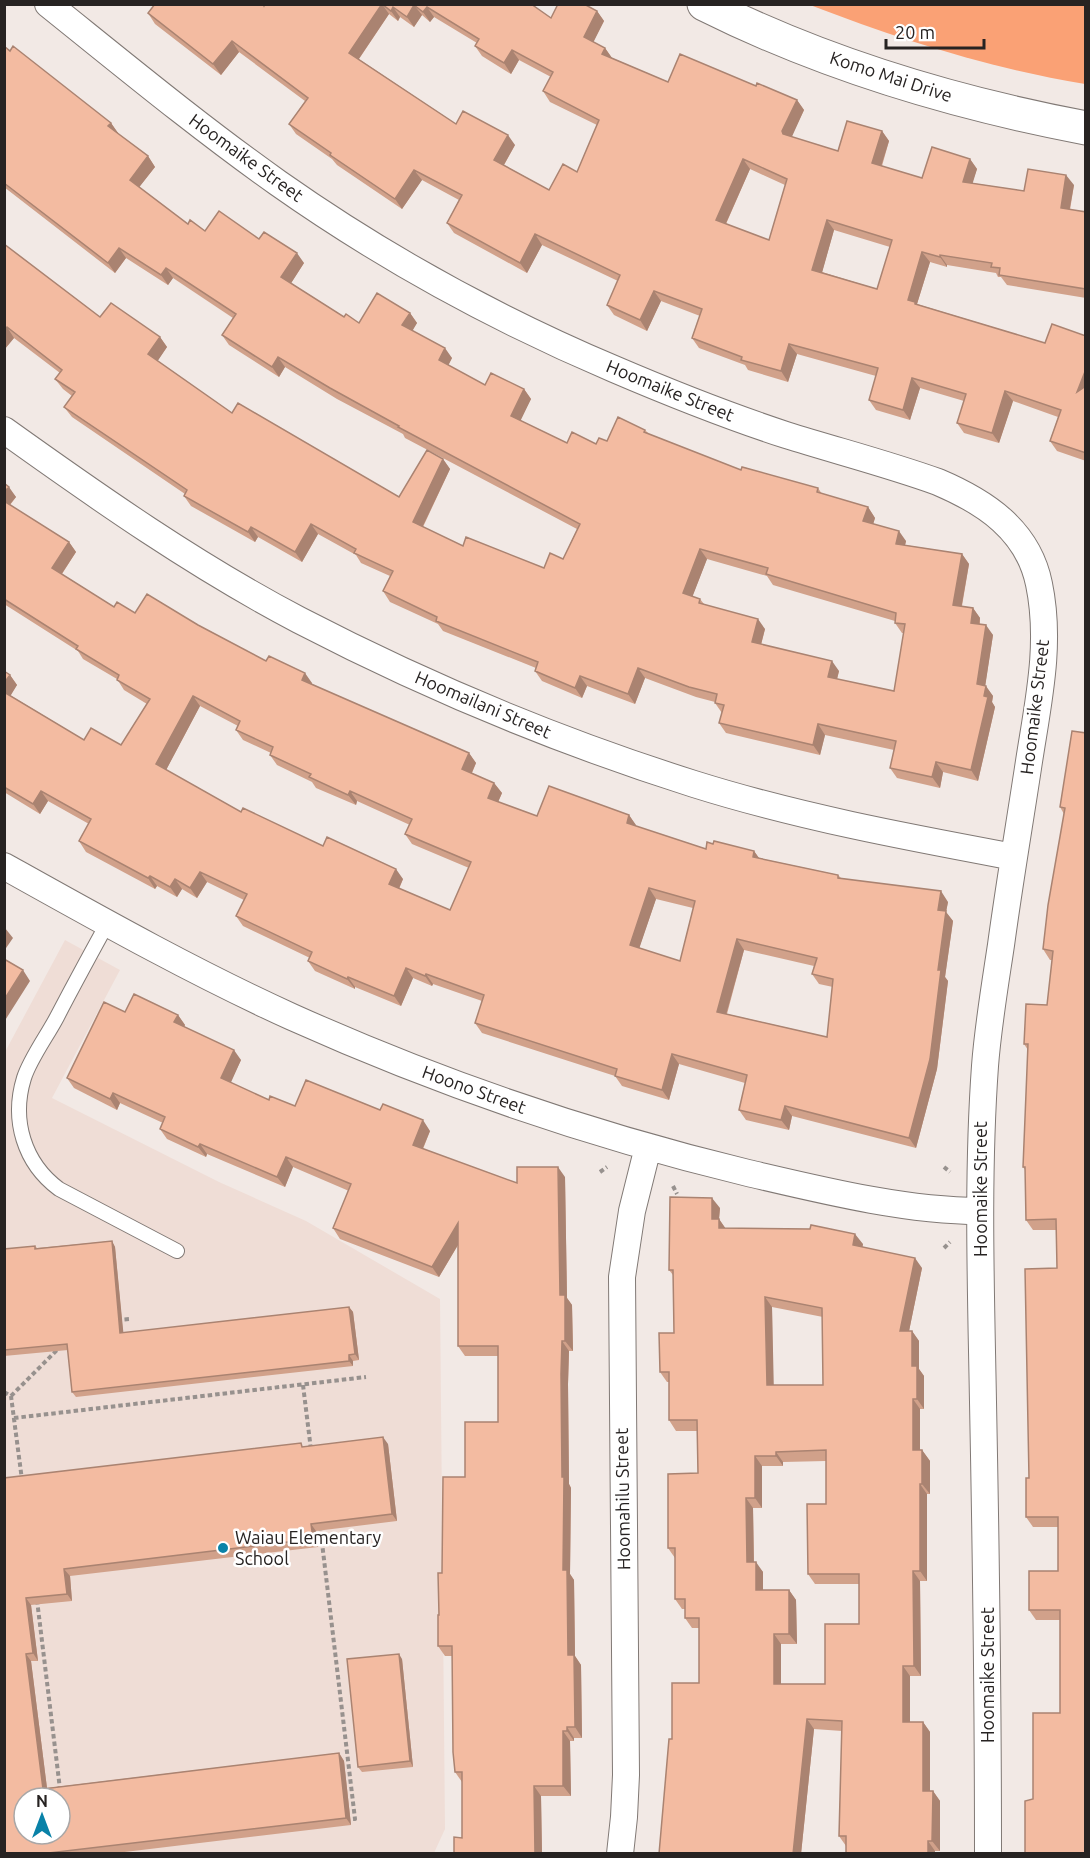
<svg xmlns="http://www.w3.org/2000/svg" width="1090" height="1858" viewBox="0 0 1090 1858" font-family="Ubuntu,sans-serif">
  <rect width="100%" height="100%" fill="#f2e9e5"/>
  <path fill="#efddd6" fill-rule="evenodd" d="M65 940 120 970 52 1098 219 1182 306 1221 440 1299 445 1829 434 1853 5 1854V1052ZM24 1798H60V1834H24Z"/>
  <path fill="#faa175" d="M810 5H1085V84C991 69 899 39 810 5Z"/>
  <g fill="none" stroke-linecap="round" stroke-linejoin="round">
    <defs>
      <path id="lane" d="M107 924C90 955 73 986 57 1017 47 1036 30 1059 24 1078 11 1120 24 1163 59 1189L177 1251"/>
      <path id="street" d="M48 4C124 65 199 127 278 183 383 257 496 319 614 369 670 393 728 416 786 435 837 451 888 464 938 482 985 502 1028 530 1039 584 1052 646 1037 707 1028 768 1019 827 1009 886 1001 945 995 985 988 1026 985 1066 977 1178 981 1290 983 1402 986 1553 988 1703 988 1854
        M4 430C99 498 196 566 299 620 426 686 558 741 694 784 799 817 907 837 1014 857
        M4 866C99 919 193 972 292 1017 439 1083 591 1135 748 1173 821 1190 905 1211 980 1211
        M620 1854 624 1817 626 1775 622 1277 632 1211 648 1147"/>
      <path id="secondary" d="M704 4C824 64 954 103 1086 128"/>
    </defs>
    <use href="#lane" stroke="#817975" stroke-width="16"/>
    <use href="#street" stroke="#817975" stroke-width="28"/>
    <use href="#secondary" stroke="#817975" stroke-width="35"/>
    <path stroke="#97918e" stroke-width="4" stroke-dasharray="4.5 3" stroke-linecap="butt" d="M944 1167 950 1172
      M600 1172 607 1167
      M673 1186 677 1194
      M944 1248 950 1242
      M117 1320 130 1319
      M303 1385 311 1450
      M4 1392 11 1396 22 1480
      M11 1396 60 1347
      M14 1418 366 1377
      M320 1526 355 1819H351
      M37 1600 60 1789"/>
    <use href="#lane" stroke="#fff" stroke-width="14"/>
    <use href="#street" stroke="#fff" stroke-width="26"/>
    <use href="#secondary" stroke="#fff" stroke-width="33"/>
  </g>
  <path fill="#d1a18a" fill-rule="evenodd" d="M531 4 551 18 597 11 604 21 593 42 605 48 612 58 668 82 756 86 797 100 804 110 791 137 838 151 882 131 889 141 882 166 922 178 970 159 977 169 972 183 1024 191 1074 185 1070 210 1086 212V298L1007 285 1001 277H998L996 273 947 265V267L930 262 917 304 1045 343 1086 336V461L1057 451 1050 441 1058 417 1013 401 999 443 964 433 957 423 964 401 920 388 910 420 876 410 869 400 876 376 797 354 788 382 748 370 745 365 699 348 692 338 700 316 661 301 647 331 614 315 607 305 618 281 542 245 527 273 454 233 447 223 459 200 422 180 402 209 337 165 332 159 296 134 289 124 305 101 239 52 221 75 155 24 148 13 264 6ZM389 14 398 21 400 17 414 27 422 15 430 22 434 17 477 43 475 46 482 56 511 74 519 60 551 77 543 91 550 102 597 125 577 172 549 190 504 165 515 145 456 124 359 59ZM750 169 785 185 769 240 726 224ZM834 230 890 247 877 289 822 272Z
    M4 46 111 123 118 133 117 134 148 156 155 167 139 187 188 224 205 231 259 239 304 263 291 283 344 317 359 323 410 313 417 323 412 330 452 358 448 365 485 385 524 389 531 399 520 420 567 443 596 444 645 430 649 434 741 470 818 488 822 494 868 507 875 518 873 524 906 541 905 545 962 554 969 564 962 606 973 608 980 618V624L993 635 985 686 993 696 992 702 995 707 978 781 943 772 940 788 897 778 890 768 894 750 825 735 820 755 726 733 719 723 722 713 715 703V702L696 697 645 678 635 704 587 686 582 698 542 681 535 671 536 668 443 631 438 624 390 602 383 591 390 576 361 563 356 555 318 534 302 562 258 537 255 542 191 506 184 496 185 494 72 417 64 407 72 396 63 389 55 379 60 373 14 338 4 350V244L100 317 160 337 167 347 157 361 232 413 399 497 443 459 450 469 423 527 463 546 544 568 563 559 577 529 405 438 403 434 337 399 285 367 279 377 229 345 222 335 233 318 173 278 168 285 126 258 115 273 4 187ZM707 559 767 576 773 585 895 621V623L902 633H904L894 691 837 679 839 671 761 645 765 629 704 604 700 599 692 597Z
    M4 483 16 497 10 505 69 542 76 552 62 574 114 607 135 613 198 625 266 661 312 683V685L469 753 476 763 472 773 494 783 502 793 498 802 537 816 629 815 636 826 706 849 713 844 754 851 759 858 838 875 841 878 948 902 946 912 953 921 945 977 948 981 937 1069 916 1148 792 1116 789 1130 746 1120 739 1110 745 1083 679 1064 669 1100 622 1086 615 1076 482 1033 475 1023 482 1001 433 984 432 986 413 978 401 1006 355 987V989L315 971 308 961 310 958 243 926 236 916 244 900 207 882 197 898 182 889 177 897 157 886 155 889 86 852 79 841 89 824 48 801 40 814 4 792V671L10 675 17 685 10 695 84 740 121 745 147 704 124 690 117 679 83 659 78 651 4 604ZM200 706 238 726 236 730 243 740 271 753 270 755 277 765 312 782 316 788 356 805 357 801 410 825 405 834 412 844 469 868 450 910 399 889 403 879 241 812 166 770ZM656 899 693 908 680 961 639 948ZM744 950 814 966 812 974 819 984 833 987 827 1037 727 1014Z
    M1072 731 1086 1854 1033 1799 1060 1713V1620H1036L1029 1610 1058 1571V1527H1033L1026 1517 1029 1478 1057 1268 1056 1230H1033L1026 1220V1171L1023 1167 1028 1050 1024 1044 1047 1005 1052 960H1050L1043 949 1064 814 1060 807Z
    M125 1012 178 1015 185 1025 184 1027 241 1060 230 1083 269 1100 295 1106 430 1131 423 1149 517 1183 565 1177 567 1298 572 1305 573 1351H569L568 1384 569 1484 571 1488 570 1574 574 1580 575 1656 581 1665 582 1738H574V1741H570L571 1796H541L542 1854H454L462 1838V1782L455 1772 452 1656H445L438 1646 442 1573 465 1477 498 1422V1356H465L458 1346V1245L439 1277 340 1239 333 1228 349 1191 293 1167 285 1187 207 1154 206 1157 167 1139 160 1129 163 1123 120 1103 117 1110 74 1088 67 1078Z
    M720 1208 719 1219 725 1228 863 1244 862 1247 922 1268 909 1331H912L919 1341V1369L924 1376V1409H920V1450H922L930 1461V1494H927V1581H920L921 1676H910V1722H923L930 1732V1791H933L940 1801V1851H935V1854H846V1846L839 1836 842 1731 814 1729 801 1854H659L672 1739 699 1683V1628H692L685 1618V1609H682L675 1599V1558L668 1548 698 1473 697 1431H676L669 1420V1382H667L660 1372 674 1333 673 1275 669 1270ZM772 1307 823 1317V1385H773ZM826 1461V1504L808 1574 815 1584H859V1624L825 1684H781V1644H797L796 1600 789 1590H763V1572L754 1562 753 1508H762V1466H783V1462Z
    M112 1241 115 1247 123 1333 349 1307 353 1312 359 1360 353 1361V1366L76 1397 72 1392 68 1350 4 1356V1249L35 1246 37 1248Z
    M388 1444 397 1521 316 1531 318 1547 70 1576 72 1601 31 1605 38 1661H31L47 1788 339 1753 344 1761 351 1825 108 1854H4V1470L5 1478 304 1447Z
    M402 1659 413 1767 362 1772 358 1767Z"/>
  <path fill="#aa8371" d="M382 4 389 14 356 63 349 53Z
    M414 5 422 15 414 27 407 17Z
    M393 7 400 17 398 21 391 11Z
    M427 7 434 17 430 22 423 12Z
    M597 11 604 21 591 47 584 37Z
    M232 41 239 52 221 75 213 64Z
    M605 48 612 58 602 54Z
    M512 50 519 60 511 74 504 63Z
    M797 100 804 110 790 141 783 134 782 131Z
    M111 123 118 133 115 137 108 126Z
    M882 131 889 141 879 173 872 163Z
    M508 135 515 145 501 170 494 160Z
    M148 156 155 167 137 190 130 180Z
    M743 159 750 169 723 230 716 220Z
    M970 159 977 169 970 192 963 182Z
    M414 170 422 180 402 209 395 199Z
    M1066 175 1074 185 1068 218 1061 208Z
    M827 220 834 230 820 280 812 270Z
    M535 234 542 245 527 273 520 263Z
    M119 248 126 258 115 273 108 263Z
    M922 252 930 262 917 304 922 312 908 300Z
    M297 253 304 263 288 288 281 277Z
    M940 255 947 265V267L940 257Z
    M166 268 173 278 168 285 161 275Z
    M654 291 661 301 647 331 640 320Z
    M410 313 417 323 410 335 402 325Z
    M7 327 14 338 4 350V331Z
    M160 337 167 347 155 365 148 354Z
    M789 344 797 354 788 382 781 371Z
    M445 348 452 358 446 370 439 360Z
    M278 357 285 367 279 377 272 367Z
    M1086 369V400L1077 392Z
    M912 378 920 388 910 420 903 410Z
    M524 389 531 399 518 426 511 416Z
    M1005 391 1013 401 999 443 992 433Z
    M443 459 450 469 420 532 413 522Z
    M9 487 16 497 7 508 4 505V492Z
    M868 507 875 518 871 531 863 521Z
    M311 524 318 534 302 562 295 552Z
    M251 527 258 537 255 542 248 532Z
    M899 531 906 541 903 554 896 544Z
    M69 542 76 552 59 578 52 568Z
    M700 549 707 559 690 603 683 593Z
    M962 554 969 564 960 615 953 605Z
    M973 608 980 618 978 633 971 623Z
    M758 619 765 629 759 652 752 642Z
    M986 625 993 635 984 694 977 684Z
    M832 661 839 671 835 687 828 677Z
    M638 668 645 678 635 704 628 694Z
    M305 673 312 683 309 691 302 680Z
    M10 675 17 685 8 700 4 695V683Z
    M580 676 587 686 582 698 575 688Z
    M986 686 993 696 992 702 995 707 978 781 971 770Z
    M193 696 200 706 164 774 156 764Z
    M818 724 825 735 820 755 813 745Z
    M469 753 476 763 469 779 462 769Z
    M936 762 943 772 940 788 932 777Z
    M494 783 502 793 495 809 488 798Z
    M41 791 48 801 40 814 33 804Z
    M350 791 357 801 356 805 348 795Z
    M629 815 636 825 634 833 627 823Z
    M754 851 761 861 753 857Z
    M396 869 403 879 396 895 389 884Z
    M200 872 207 882 197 898 190 888Z
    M150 876 157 886 155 889 148 878Z
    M175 879 182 889 177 897 170 887Z
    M649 888 656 899 637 955 630 945Z
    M941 891 948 902 946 912 953 921 945 977 948 981 937 1069 916 1148 909 1138 938 970V910Z
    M5 928 13 938 4 951V930Z
    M737 939 744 950 724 1022 717 1012Z
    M406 968 413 978 401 1006 394 996Z
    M23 970 30 981 4 1022V1000Z
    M426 974 433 984 432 986 425 976Z
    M348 977 355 987V989L347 979Z
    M178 1015 185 1025 181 1032 174 1022Z
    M234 1050 241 1060 228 1089 221 1078Z
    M672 1054 679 1064 669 1100 662 1090Z
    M113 1093 120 1103 117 1110 110 1099Z
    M785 1106 792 1116 789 1130 781 1120Z
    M423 1120 430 1131 420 1155 413 1145Z
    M200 1144 207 1154 206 1157 198 1147Z
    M286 1157 293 1167 285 1187 277 1177Z
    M558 1167 565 1177 567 1298 572 1305 573 1351 565 1341 560 1295Z
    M712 1198 720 1208 719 1219 726 1229V1238L712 1219Z
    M458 1223 465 1233 439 1277 432 1267Z
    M855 1234 863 1244 861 1255 853 1245Z
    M112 1241 115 1247 124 1339 120 1333Z
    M915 1258 922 1268 907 1341 900 1331Z
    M765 1297 772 1307 774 1395 767 1385Z
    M349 1307 353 1312 359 1360 355 1354Z
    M912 1331 919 1341V1369L924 1376V1409L917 1399 912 1366Z
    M562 1341 569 1351 568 1384 569 1484 571 1488 570 1574 574 1580 575 1656 581 1665 582 1738 575 1727 568 1655 563 1570 561 1374Z
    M349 1355 353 1361V1366L349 1361Z
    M913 1399 920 1409V1461L913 1450Z
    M383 1437 388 1444 397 1521 392 1514Z
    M922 1450 930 1461V1494L922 1484Z
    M776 1452 783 1462V1466L776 1456Z
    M755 1456 762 1466V1508L755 1498Z
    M920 1484 927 1494V1581L920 1571Z
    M746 1498 753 1508 754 1572 747 1562Z
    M311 1524 316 1531 318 1547 313 1539Z
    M756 1562 763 1572V1600L756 1590Z
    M64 1569 70 1576 72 1601 67 1594Z
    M913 1571 920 1581 921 1676 914 1666Z
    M789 1590 796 1600 797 1644 789 1634Z
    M26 1598 31 1605 38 1661 33 1653Z
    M774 1634 781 1644V1694L774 1684Z
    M26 1654 31 1661 48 1796 43 1789Z
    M399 1654 402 1659 413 1767 410 1761Z
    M903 1666 910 1676V1732L903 1722Z
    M807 1719 814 1729 801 1854H793Z
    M923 1722 930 1732V1801L923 1791Z
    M567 1727 574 1738V1741L567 1731Z
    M563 1731 570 1741 571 1796 563 1786Z
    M339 1753 344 1761 351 1825 346 1818Z
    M534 1786 541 1796 542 1854H535Z
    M933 1791 940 1801V1851L932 1841Z
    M928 1841 935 1851V1854H928Z"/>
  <path fill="#f3bba1" stroke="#aa8371" stroke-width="1.5" fill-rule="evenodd" d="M155 4H263L264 6 265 4H382L349 53 456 124 463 111 508 135 494 160 549 190 563 164 577 172 599 120 543 91 553 72 512 50 504 63 475 46 479 39 427 7 423 12 414 5 407 17 393 7 391 11 382 4H531L551 18 558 4H584L597 11 584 37 605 48 602 54 668 82 680 54 756 86 757 83 797 100 782 131 783 134 838 151 847 121 882 131 872 163 922 178 932 147 970 159 963 182 1024 191 1028 169 1066 175 1061 208 1086 212V289L999 275 1000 268 991 267 992 263 940 255V257L922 252 908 300 915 302V304L1045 343 1052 324 1086 336V369L1077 392 1086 386V453L1050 441 1061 410 1005 391 992 433 957 423 966 394 912 378 903 410 869 400 878 368 789 344 781 371 741 360 742 357 692 338 702 309 654 291 640 320 607 305 620 275 535 234 520 263 447 223 462 195 414 170 395 199 330 155 331 153 289 124 308 98 232 41 213 64 148 13ZM743 159 787 179 769 240 716 220ZM827 220 892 240 877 289 812 270Z
    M4 46 10 51 13 46 111 123 108 126 148 156 130 180 188 224 190 220 205 231 219 211 259 239 264 232 297 253 281 277 344 317 346 314 359 323 377 293 410 313 402 325 445 348 439 360 485 385 491 373 524 389 511 416 567 443 572 432 596 444 599 438 607 441 618 417 645 430 644 432 741 470 742 467 818 488 817 492 868 507 863 521 899 531 896 544 962 554 953 605 973 608 971 623 986 625 977 684 986 686 984 696 988 697 971 770 936 762 932 777 890 768 896 741 818 724 813 745 719 723 724 705 715 703 717 694 689 687 638 668 628 694 580 676 575 688 535 671 538 662 436 621 437 617 383 591 393 571 354 553 356 549 311 524 295 552 251 527 248 532 184 496 187 490 64 407 75 392 55 379 62 370 7 327 4 331V244L100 317 111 303 160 337 148 354 232 413 238 403 399 497 427 450 443 459 413 522 463 546 466 537 544 568 550 553 563 559 580 524 398 427 399 426 330 388 278 357 272 367 222 335 236 314 166 268 161 275 119 248 108 263 4 183ZM700 549 768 568 766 574 896 613 895 623 905 624 894 691 828 677 832 661 752 642 758 619 699 603 700 599 683 593Z
    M4 483 9 487 4 492Z
    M4 501 69 542 52 568 114 607 117 602 135 613 147 594 198 625 266 661 269 656 305 673 302 680 469 753 462 769 494 783 488 798 537 816 549 786 629 815 627 823 706 849 707 842 713 844 714 841 754 851 753 857 838 875V878L941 891 938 910 946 911 938 970H941L930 1059 909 1138 785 1106 781 1120 739 1110 747 1075 672 1054 662 1090 615 1076 617 1069 475 1023 484 995 426 974 425 976 406 968 394 996 348 977 347 979 308 961 312 952 236 916 247 894 200 872 190 888 175 879 170 887 150 876 148 878 79 841 91 819 41 791 33 804 4 787V692L84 740 91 728 121 745 150 699 117 680 119 675 76 649 78 646 4 599ZM193 696 240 721 236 730 273 747 270 755 311 774 309 777 348 795 350 791 412 819 405 834 471 862 450 910 389 884 396 869 327 837 323 846 243 808 241 812 156 764ZM649 888 695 901 680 961 630 945ZM737 939 817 958 812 974 833 979 827 1037 717 1012Z
    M4 671 10 675 4 683Z
    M1072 731 1086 733V1854H1025V1801L1033 1799V1713H1060V1610H1029V1571H1058V1517H1026V1478H1029L1025 1269 1057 1268 1056 1219 1026 1220 1025 1167H1023L1028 1044H1024L1026 1004 1047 1005 1053 951 1043 949 1048 905 1065 808 1060 807Z
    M4 959 23 970 4 1000Z
    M134 994 178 1015 174 1022 234 1050 221 1078 269 1100 270 1096 295 1106 306 1080 380 1110 383 1104 423 1120 413 1145 517 1183V1167H558L560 1295H565V1341H562L561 1374 562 1477H564L563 1570H567L568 1655H574L575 1727H567V1731H563V1786H534L535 1854H454V1837L462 1838V1772H455L453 1752 452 1646H438V1615H439L438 1573H442L443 1477H465V1422H498V1346H458V1223L432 1267 333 1228 351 1184 286 1157 277 1177 200 1144 198 1147 160 1129 165 1117 113 1093 110 1099 67 1078 104 1002 125 1012Z
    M670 1197 712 1198V1219H719V1228L810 1229 811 1225 855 1234 853 1245 915 1258 900 1331H912V1366H917V1399H913V1450H922V1484H920V1571H913L914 1666H903V1722H923V1791H933L932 1841H928V1854H846V1836H839L842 1721 807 1719 793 1854H659L669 1739H672V1683H699V1618H685V1599H675V1548H668V1474L698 1473 697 1420H669V1372H660L659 1333H674L673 1270H669ZM765 1297 822 1308 823 1385H767ZM826 1450V1504H807L808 1574H859V1624H825V1684H774V1634H789V1590H756V1562H747L746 1498H755V1456H776V1452Z
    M112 1241 120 1333 349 1307 355 1354 349 1355V1361L72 1392 67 1344 4 1350V1249L35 1246V1249Z
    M383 1437 392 1514 311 1524 313 1539 64 1569 67 1594 26 1598 33 1653 26 1654 43 1789 339 1753 346 1818 40 1854H4V1478L301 1443 302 1447ZM24 1798H60V1834H24Z
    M399 1654 410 1761 358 1767 347 1659Z"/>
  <circle fill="#0982a8" stroke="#fff" stroke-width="2" cx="223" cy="1548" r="6"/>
  <g text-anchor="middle" stroke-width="5" stroke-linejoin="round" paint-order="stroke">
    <g font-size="18" fill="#272322" stroke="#fff">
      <text transform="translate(891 77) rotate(18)" y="6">Komo Mai Drive</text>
      <text transform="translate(246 158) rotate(36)" y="6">Hoomaike Street</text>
      <text transform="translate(670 391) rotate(22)" y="6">Hoomaike Street</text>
      <text transform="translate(483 705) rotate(23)" y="6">Hoomailani Street</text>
      <text transform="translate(1035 707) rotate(-83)" y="6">Hoomaike Street</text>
      <text transform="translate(474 1090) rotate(20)" y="6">Hoono Street</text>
      <text transform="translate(981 1189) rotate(-90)" y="6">Hoomaike Street</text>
      <text transform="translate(623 1499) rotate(-91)" y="6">Hoomahilu Street</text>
      <text transform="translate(988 1675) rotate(-90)" y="6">Hoomaike Street</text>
    </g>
    <g font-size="18" fill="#272322" stroke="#fff" text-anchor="start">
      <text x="235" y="1544">Waiau Elementary<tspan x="235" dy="21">School</tspan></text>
    </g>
  </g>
  <rect width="1090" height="1858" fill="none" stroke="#272322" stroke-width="12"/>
  <g transform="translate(42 1816)"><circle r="28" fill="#ffffff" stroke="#a9a7a7" stroke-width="1.5"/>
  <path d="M0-4.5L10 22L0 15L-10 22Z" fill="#0982a8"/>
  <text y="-9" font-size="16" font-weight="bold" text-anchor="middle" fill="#272322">N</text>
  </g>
  <path d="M886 39v9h98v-9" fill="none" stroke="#272322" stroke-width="3"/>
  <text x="895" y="39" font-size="18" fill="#272322" stroke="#ffffff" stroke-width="4.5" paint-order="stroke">20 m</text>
</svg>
